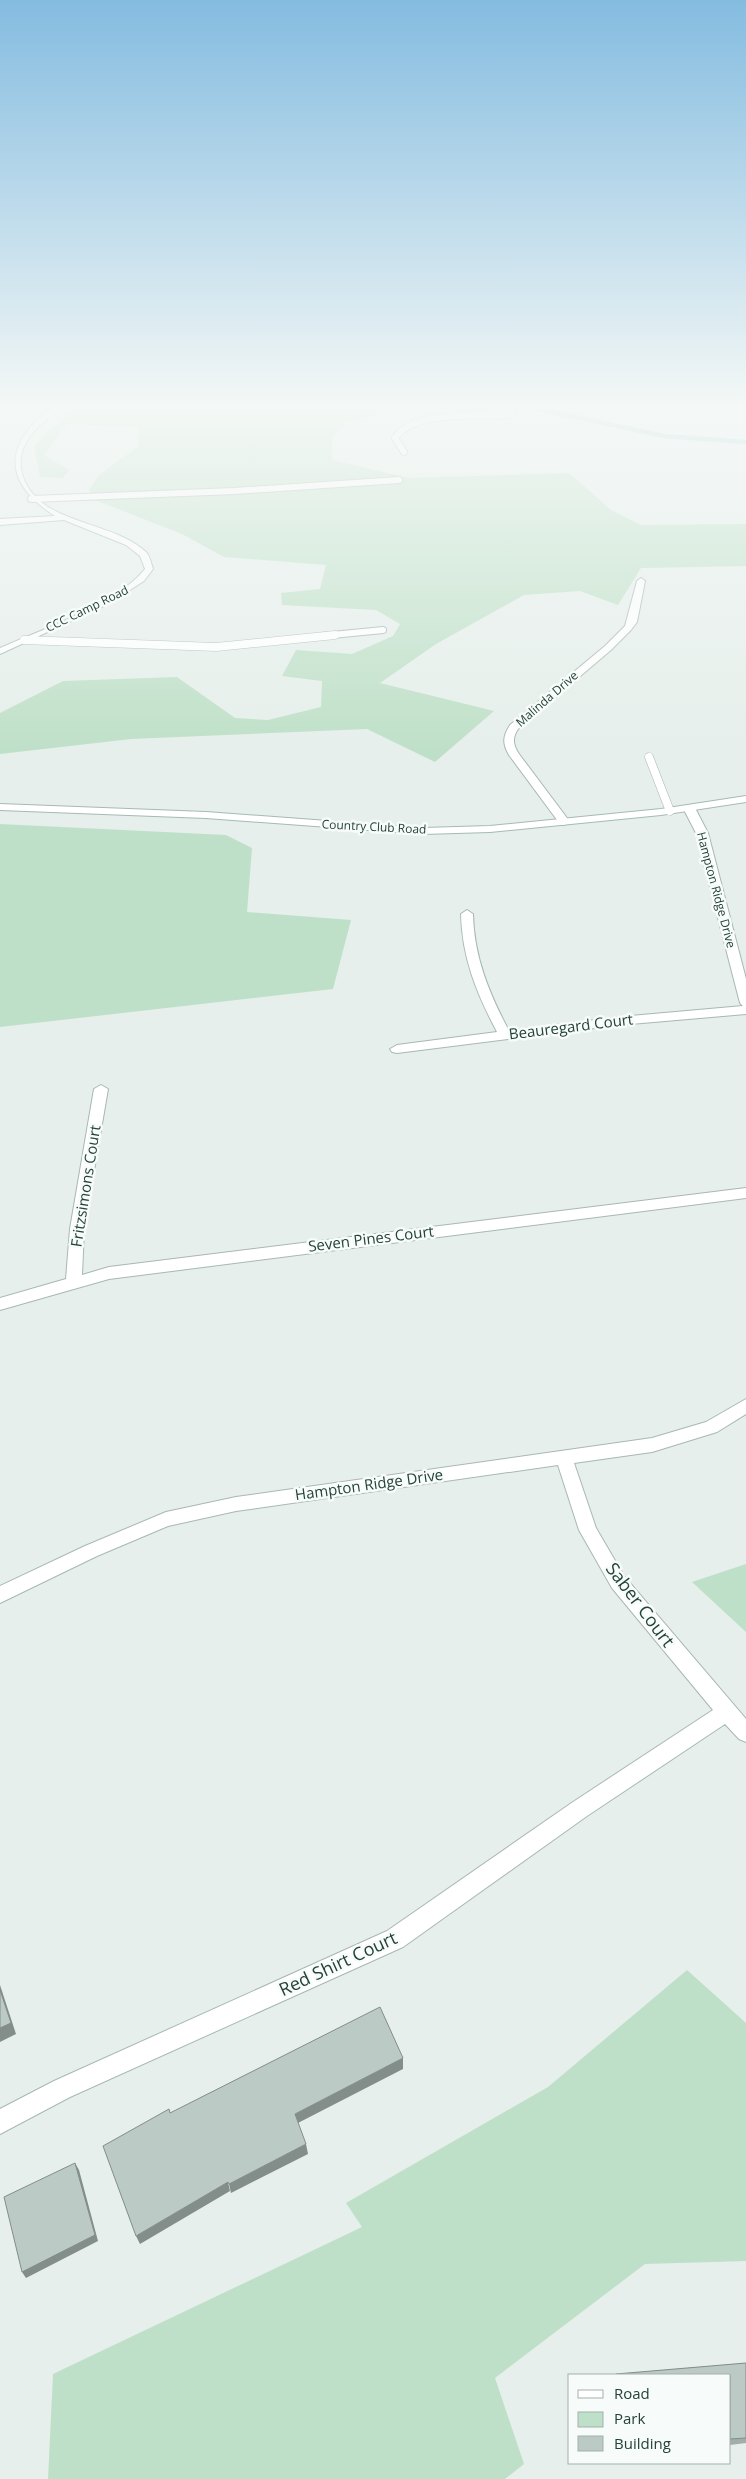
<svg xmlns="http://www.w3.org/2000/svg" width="746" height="2479" viewBox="0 0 746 2479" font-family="'Open Sans',sans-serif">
  <rect width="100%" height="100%" fill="#e6efeb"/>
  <path fill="#bfe0c8" d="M84 404H496L483 412 462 413 446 406 404 408 345 423 332 439V460L409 478 569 473 611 510 641 525 746 524V566L641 568 618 605 580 591 524 595 436 644 380 683 494 711 435 762 367 729 131 739 0 754V713L63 681 177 677 235 718 268 720 321 707 322 681 282 676 296 650 352 654 393 636 400 624 376 610 282 605 281 593 320 589 326 565 224 557 182 534 95 500 89 490 99 475 139 446 138 427 67 424 44 455 69 470 63 478 40 477 34 447 50 429Z
    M0 824 226 835 252 848 247 912 351 920 333 989 0 1027Z
    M746 1564V1632L692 1582Z
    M687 1970 746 2023V2261L645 2264 495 2378 524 2464 505 2479H48L53 2374 362 2227 346 2203 548 2087Z"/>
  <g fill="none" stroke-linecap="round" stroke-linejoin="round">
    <path stroke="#8ec9d4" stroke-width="4.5" d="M515 404 664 436 746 442"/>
    <defs>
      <path id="lane-far1" d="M404 452 395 438C414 410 475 417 506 415L512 413 514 404
        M31 499 234 491 399 480
        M322 636 383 630"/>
      <path id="lane" d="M24 640 216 647 335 635
        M649 757 670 811"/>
      <path id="street" d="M57 404H66C54 416 38 423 29 438 21 449 19 461 22 474 38 526 111 519 146 552 150 556 151 563 153 569L144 581 108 604 0 654V648C41 630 117 604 145 569L140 556 126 545 64 520 0 525V519L55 516C0 481 4 441 57 404Z
        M641 578 645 581 637 622 631 630 611 650 518 729C512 738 513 745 519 754L570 822 564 825 560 824 509 755C502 743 503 736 510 725L605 646 625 626 637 581Z
        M689 805 695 808 708 833 746 979V1014L619 1025 397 1053 392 1052 390 1049 397 1045 497 1032C477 994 462 958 461 914L467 910 473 914C474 957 489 993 509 1031L619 1017 743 1006 740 1003 696 833 683 808Z
        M101 1085 108 1089 84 1229 82 1275 109 1267 746 1188V1198L109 1279 0 1310V1298L66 1279 70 1229 94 1089Z
        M746 1399V1414L717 1432 652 1452 574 1463 596 1528 624 1576 746 1719V1742L739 1739 725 1724 587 1816 403 1947 70 2097 0 2134V2109L54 2081 387 1931 573 1802 713 1710 612 1588 579 1530 558 1465 236 1511 168 1526 97 1556 0 1603V1586L85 1546 166 1512 236 1497 652 1438 706 1422Z"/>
      <path id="secondary" d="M746 796V802L661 815 490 832 423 834 206 818 0 810V804L206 812 423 828 490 826 661 809Z"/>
    </defs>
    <use href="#lane-far1" stroke="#a8b8b2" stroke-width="8"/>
    <use href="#lane" stroke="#a8b8b2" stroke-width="9"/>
    <use href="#street" stroke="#a8b8b2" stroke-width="2"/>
    <use href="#secondary" stroke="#a4bbb3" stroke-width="2"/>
    <use href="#lane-far1" stroke="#fff" stroke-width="6"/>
    <use href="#lane" stroke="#fff" stroke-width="8"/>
    <use href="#street" fill="#fff" fill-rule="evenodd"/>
    <use href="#secondary" fill="#fff" fill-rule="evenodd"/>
  </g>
  <path fill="#a1aea9" d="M746 2363V2443L730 2445V2375H615L616 2374Z"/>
  <path fill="#838d89" d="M0 1985 16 2034 0 2042Z
    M403 2058V2069L296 2124 295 2114Z
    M306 2144 308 2154 231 2193 229 2184Z
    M75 2163 79 2170 98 2241 26 2278 22 2272Z
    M228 2182 230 2191 140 2244 136 2236Z"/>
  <path fill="#bbcac4" stroke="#838d89" d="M0 1990 11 2023 0 2028Z
    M380 2007 403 2058 295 2114 306 2144 229 2184 228 2182 136 2236 103 2146 169 2109 170 2113Z
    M75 2163 95 2235 22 2272 4 2197Z
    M746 2363V2438L730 2439V2375H616V2374Z"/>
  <linearGradient id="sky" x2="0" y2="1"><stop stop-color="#84bce0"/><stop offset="0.54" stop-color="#f4f8f6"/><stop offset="1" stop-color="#f4f8f6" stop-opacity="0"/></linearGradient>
  <rect width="746" height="751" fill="url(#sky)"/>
  <g text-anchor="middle" stroke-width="5" stroke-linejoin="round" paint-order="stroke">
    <g font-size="12" fill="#24423a" stroke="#f7fbf9">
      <text transform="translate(87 609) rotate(-26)" y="4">CCC Camp Road</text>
      <text transform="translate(547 699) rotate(-41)" y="4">Malinda Drive</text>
      <text transform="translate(374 827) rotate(3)" y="4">Country Club Road</text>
      <text transform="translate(716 890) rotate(75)" y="4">Hampton Ridge Drive</text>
    </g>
    <g font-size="15" fill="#24423a" stroke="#f7fbf9">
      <text transform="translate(571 1027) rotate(-7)" y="5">Beauregard Court</text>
      <text transform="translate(86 1186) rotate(-81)" y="5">Fritzsimons Court</text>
      <text transform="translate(371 1239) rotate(-7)" y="5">Seven Pines Court</text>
      <text transform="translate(369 1485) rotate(-8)" y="5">Hampton Ridge Drive</text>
    </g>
    <g font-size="18" fill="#24423a" stroke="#f7fbf9">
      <text transform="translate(640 1605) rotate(53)" y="6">Saber Court</text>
      <text transform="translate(338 1964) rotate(-25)" y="6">Red Shirt Court</text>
    </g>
  </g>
  <rect x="568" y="2374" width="162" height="90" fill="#f7fbf9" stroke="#a3b1ad"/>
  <rect x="578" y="2390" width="25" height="8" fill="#ffffff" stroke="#a3b1ad"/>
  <text x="614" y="2399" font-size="15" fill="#24423a">Road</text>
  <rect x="578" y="2412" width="25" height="15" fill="#bfe0c8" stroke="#a3b1ad"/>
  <text x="614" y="2424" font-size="15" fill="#24423a">Park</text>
  <rect x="578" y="2436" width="25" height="15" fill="#bbcac4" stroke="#a3b1ad"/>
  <text x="614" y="2449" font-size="15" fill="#24423a">Building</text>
</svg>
